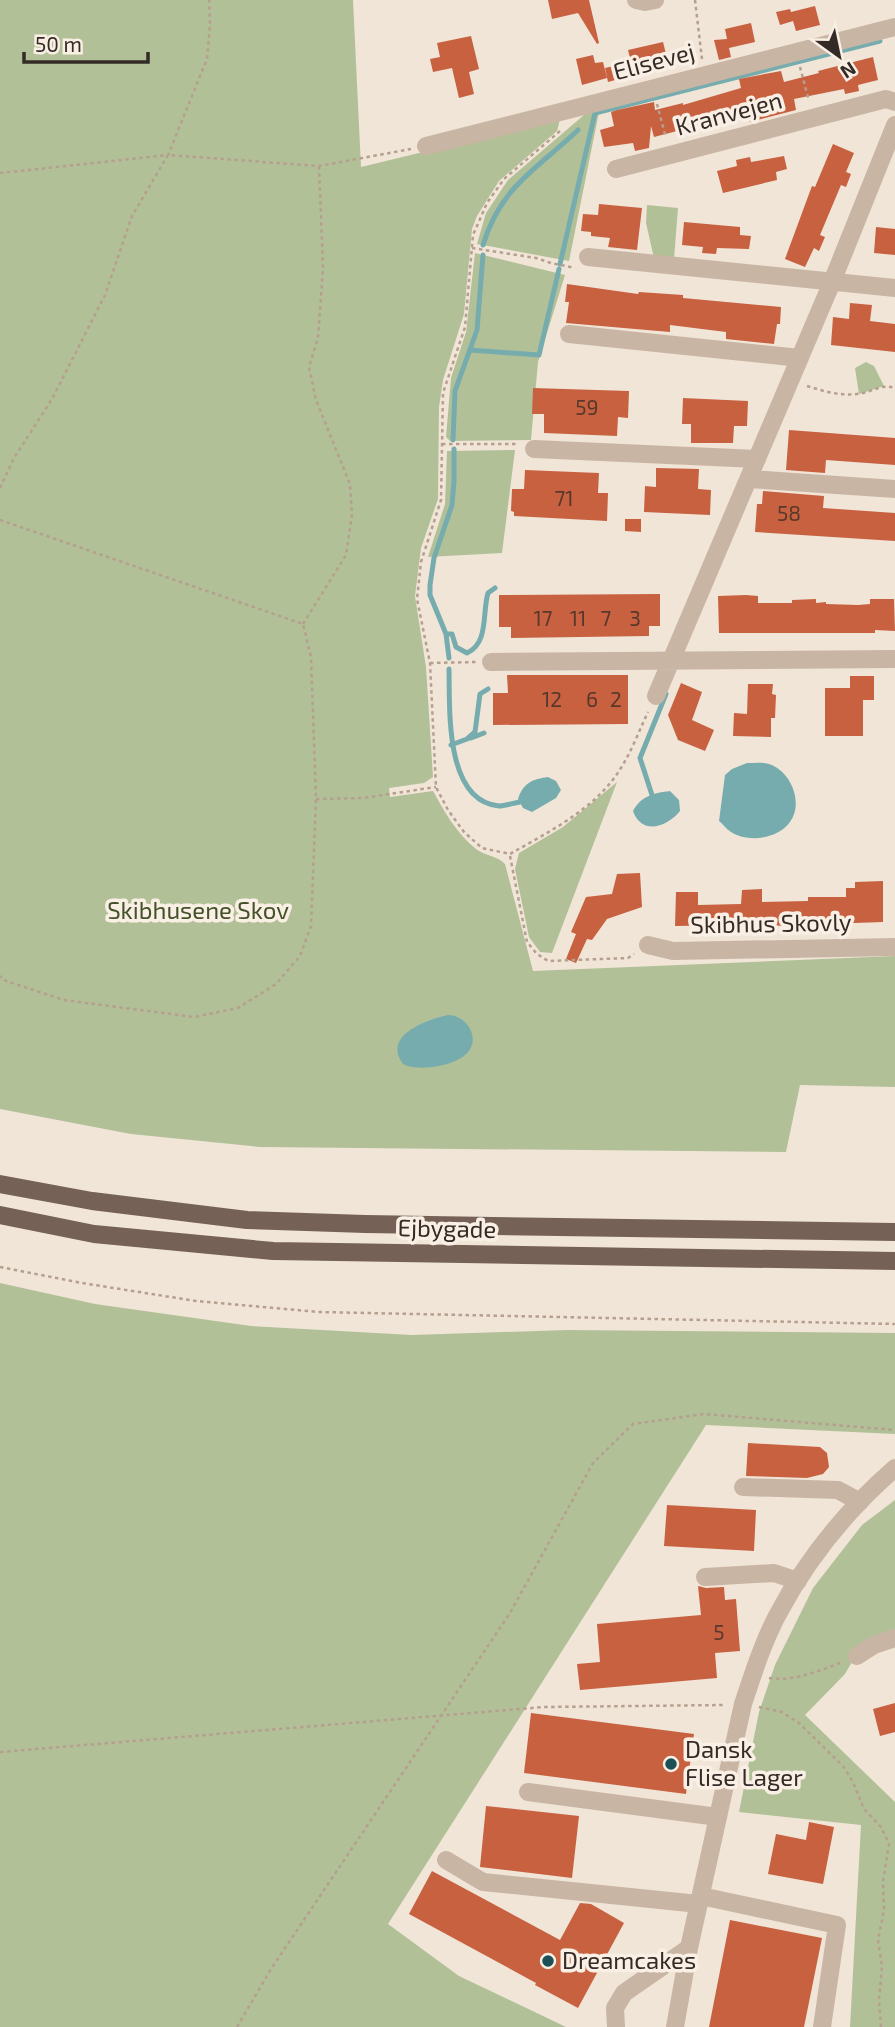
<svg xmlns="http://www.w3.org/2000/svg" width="895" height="2027" viewBox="0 0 895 2027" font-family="'Exo 2',sans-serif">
  <rect width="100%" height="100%" fill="#f1e5d8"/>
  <path fill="#b2c098" d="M0 0H353L361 167 560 119 557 131 499 181 477 216 472 229 464 314 443 380 439 407 438 499 421 548 415 596 426 667 433 777 424 783 389 788 390 797 433 791C444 811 457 834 476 849 485 856 496 855 505 864L533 971 895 956V1087L800 1085 786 1152 260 1147 131 1134 0 1109Z
    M600 107 569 261 477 244 486 213 508 180 591 109Z
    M647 205 678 208 674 259 654 258 646 223Z
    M475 253 565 275 538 362 531 440 450 441 446 437 451 378 466 332Z
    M866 362 874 366 884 386 859 394 855 368Z
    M515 450 502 553 428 557 445 504 447 451Z
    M617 782 552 953 540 952 529 937 515 869 519 853 563 827Z
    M0 1283 95 1304 251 1326 412 1335 567 1330 895 1333V1434L706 1425 388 1924 459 1976 566 2027H0Z
    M895 1500V1631L864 1641 845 1674 805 1715 895 1802V2027H850L861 1825 739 1812 759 1712 775 1665 813 1588 862 1525Z"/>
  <path fill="#77acae" d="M747 763C754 763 763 762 769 764 791 771 804 803 790 822 778 839 748 843 731 832 726 829 723 824 719 821L725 775 732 769Z
    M548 777 556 781 561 790 556 798 532 812 523 808 518 799C523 783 533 779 548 777Z
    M670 791 679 800 680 811C667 827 642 836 633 811 641 796 654 793 670 791Z
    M448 1015C467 1015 482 1039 466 1054 455 1066 417 1072 403 1064 382 1036 425 1020 448 1015Z"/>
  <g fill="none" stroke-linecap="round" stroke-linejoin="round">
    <path stroke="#77acae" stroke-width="5" d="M483 245C501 186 536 170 578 130
      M560 264 595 113 880 41
      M470 350 539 355 559 269
      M453 440 455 391 477 330 483 255
      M446 634H452L456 647 467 653C489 643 482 613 488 593L495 588
      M449 658 446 634 430 595V585L434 558 452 505 454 481V449
      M449 669C450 707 444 801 499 806 505 806 513 803 520 802
      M471 738 484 733
      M451 745 467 739 475 732 480 694 488 689
      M652 795 640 758 666 694"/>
  </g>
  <path fill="#c76140" d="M548 0H589L599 43 597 44 578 13 552 19Z
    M815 6 820 25 796 31 793 21 780 25 776 12 790 9 791 12Z
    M751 23 755 42 729 48 731 57 719 60 714 40 727 39 725 29Z
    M471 36 479 69 469 72 474 94 459 98 452 68 433 72 430 59 440 57 437 43Z
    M663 42 668 62 643 68 644 72 608 82 605 68 631 62 628 50Z
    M593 55 595 63 603 62 607 78 582 85 576 59Z
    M873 57 878 80 858 85 859 91 845 94 844 89 794 99 796 110 750 122 748 114 714 121 715 127 701 131 700 125 654 137 651 126 649 148 635 151 633 143 604 147 600 130 614 126 611 112 617 110 654 102 655 110 683 103V105L741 88 739 79 781 71 784 82 819 73 818 71Z
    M833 144 854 153 846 172 851 174 846 187 841 185 820 235 825 237 819 251 814 248 805 267 785 259 809 194 812 186 815 187Z
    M784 156 787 169 776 172 777 180 723 193 717 171 737 166 736 160 750 157 751 162Z
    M599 204 642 208 637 250 608 247 610 238 591 236V232L581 231 583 214 598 215Z
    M684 222 740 227V235L751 236 749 249 717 248 716 254 702 253 703 247 682 245Z
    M876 227 895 229V255L874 253Z
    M567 284 638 294 639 292 683 295V298L781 307 780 324H777L774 344 726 339V332L670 325V332L566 323 569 302H565Z
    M850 303 872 305 870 321 895 324V352L831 345 833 317 849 319Z
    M533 388 629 391 628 418 618 417 617 436 544 433V414H532Z
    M683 398 748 401 747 426H734L733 443H691V424H682Z
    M789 430 895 438V465L826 460 825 473 786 470Z
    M656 468 699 469 698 489 711 490 710 515 644 512 645 486 656 487Z
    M525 470 599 473 598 493H608L607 521 514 516V512L511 511 512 489H524Z
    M763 491 824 496 823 508 895 513V541L755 532 757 504H762Z
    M625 519H641V532L625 531Z
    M660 594V626H649V636L511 638V627H499V595Z
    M746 595 758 596V603H792V600L816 599V603L826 602V604L858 605 870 604V599H894L895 631 875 630V633H719L718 596Z
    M507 675H628V724L493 725V693H508Z
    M850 676H874V700H863V736H825V688H850Z
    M681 683 702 692 692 720 714 730 705 751 678 740 668 715Z
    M748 684H773L772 694 776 695 775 718H771V737L733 736 734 713 747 714Z
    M640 873 642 907 607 919 592 940 587 939 576 963 566 959 576 934 571 932 586 897 612 894 617 874Z
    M883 881V922L741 927V925L675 926 676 892H698V905L741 904 742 890 762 889V902L808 901V897H846V888H855V882Z
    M748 1443 820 1447 827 1453 829 1467 823 1474 807 1478 746 1476Z
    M667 1505 756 1510 754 1551 664 1546Z
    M698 1586 706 1588 724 1587 725 1600 736 1599 740 1651 715 1653 717 1678 580 1690 577 1664 600 1662 597 1624 701 1615Z
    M895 1703V1732L880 1736 873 1709Z
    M531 1713 694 1734 686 1794 524 1773Z
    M486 1806 579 1816 572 1878 480 1867Z
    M809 1822 834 1827 823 1884 768 1874 776 1834 806 1840Z
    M432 1871 560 1940 580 1903 591 1904 624 1923 578 2008 535 1985 536 1983 409 1914Z
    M730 1920 822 1938 804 2027H709Z"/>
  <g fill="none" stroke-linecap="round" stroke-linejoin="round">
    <path stroke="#b59f8e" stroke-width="2.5" stroke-dasharray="3.5 3.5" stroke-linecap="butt" d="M695 0 702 59
      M800 67 809 101
      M657 104 666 138
      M560 131 504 179 487 203 473 235 465 327 443 393 441 500 421 562 417 599 430 663 436 787 448 810 464 832 482 848 510 854C548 832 594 810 619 771 631 753 639 731 648 712
      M0 173 168 155 207 59 210 25 209 0
      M472 248 536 258 551 263 575 268
      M807 386C823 391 839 396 857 394 871 393 881 383 895 388
      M442 444H519
      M0 488 14 458 52 399 105 295 132 216 168 155 319 166 411 149
      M0 520 303 624 311 657 316 799 311 926 300 956 276 984 238 1008 194 1017 64 1000 6 981 0 976
      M303 624 346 555 352 515 350 484 316 400 309 367 318 338 323 268 319 166
      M430 663 476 662
      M316 799 363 798 436 787
      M510 856 527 942 537 954 548 961 628 958 634 954
      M0 1267 82 1283 196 1301 319 1312 895 1324
      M769 1678C792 1682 819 1671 840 1663
      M759 1707 782 1712 799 1723 843 1766 853 1782 864 1809 881 1827 889 1844 883 1881 884 1910 878 1940 882 1967 879 2000 881 2027
      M0 1752 544 1707 724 1705
      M237 2027 271 1969 510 1613 593 1463 633 1424 704 1414 895 1430"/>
    <path stroke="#c9b5a4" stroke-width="18" d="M636 0 645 2 655 0
      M426 146 895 27
      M616 169 886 99 895 102
      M588 257 895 288
      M569 334 800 358
      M534 449 757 459
      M749 479 895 489
      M491 662 895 659
      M656 696 832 282 895 125
      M648 945 673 951 895 947
      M743 1487 838 1490 860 1502
      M705 1577 774 1573 798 1581
      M857 1656 874 1645 895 1638
      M528 1792 718 1817
      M446 1860 483 1882 699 1904
      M701 1896 837 1925 822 2027
      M616 2027 615 2008 624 1993 689 1948
      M675 2027 689 1948 743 1704C753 1674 763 1642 778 1614 807 1559 848 1509 895 1468"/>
    <path stroke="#766157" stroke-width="18" d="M0 1184 92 1201 247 1220 365 1224 895 1232
      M0 1215 94 1234 273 1251 895 1261"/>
  </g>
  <g fill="#1b5156" stroke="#f9efe4" stroke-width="2.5">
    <circle cx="671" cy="1764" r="7"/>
    <circle cx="548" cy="1961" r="7"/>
  </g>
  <g text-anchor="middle" stroke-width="7" stroke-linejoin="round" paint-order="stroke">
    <g font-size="21" fill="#59382c">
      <text x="587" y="415">59</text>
      <text x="564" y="506">71</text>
      <text x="789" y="521">58</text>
      <text x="543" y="626">17</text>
      <text x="578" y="626">11</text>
      <text x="606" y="626">7</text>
      <text x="635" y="626">3</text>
      <text x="552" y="707">12</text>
      <text x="592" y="707">6</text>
      <text x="616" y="707">2</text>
      <text x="719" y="1640">5</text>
    </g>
    <g font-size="24" fill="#342a26" stroke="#f9efe4">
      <text transform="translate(654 62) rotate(-15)" y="8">Elisevej</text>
      <text transform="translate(729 114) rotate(-15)" y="8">Kranvejen</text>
      <text transform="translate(771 924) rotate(-1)" y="8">Skibhus Skovly</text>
      <text transform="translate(447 1229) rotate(1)" y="8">Ejbygade</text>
    </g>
    <g font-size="24" fill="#435229" stroke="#f9efe4">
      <text x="198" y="919">Skibhusene Skov</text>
    </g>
    <g font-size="24" fill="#342a26" stroke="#f9efe4" text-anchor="start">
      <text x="685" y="1758">Dansk<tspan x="685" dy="28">Flise Lager</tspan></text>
      <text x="562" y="1969">Dreamcakes</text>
    </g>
  </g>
  <g transform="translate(839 56) rotate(147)" stroke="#f9efe4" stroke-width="5" paint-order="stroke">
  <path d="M0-5L12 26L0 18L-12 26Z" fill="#342a26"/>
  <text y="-10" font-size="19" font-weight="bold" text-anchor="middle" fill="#342a26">N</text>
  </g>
  <path d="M24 52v10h124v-10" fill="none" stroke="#342a26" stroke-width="3.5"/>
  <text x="35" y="52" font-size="21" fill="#342a26" stroke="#f9efe4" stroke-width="5" paint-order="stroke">50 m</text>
</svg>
